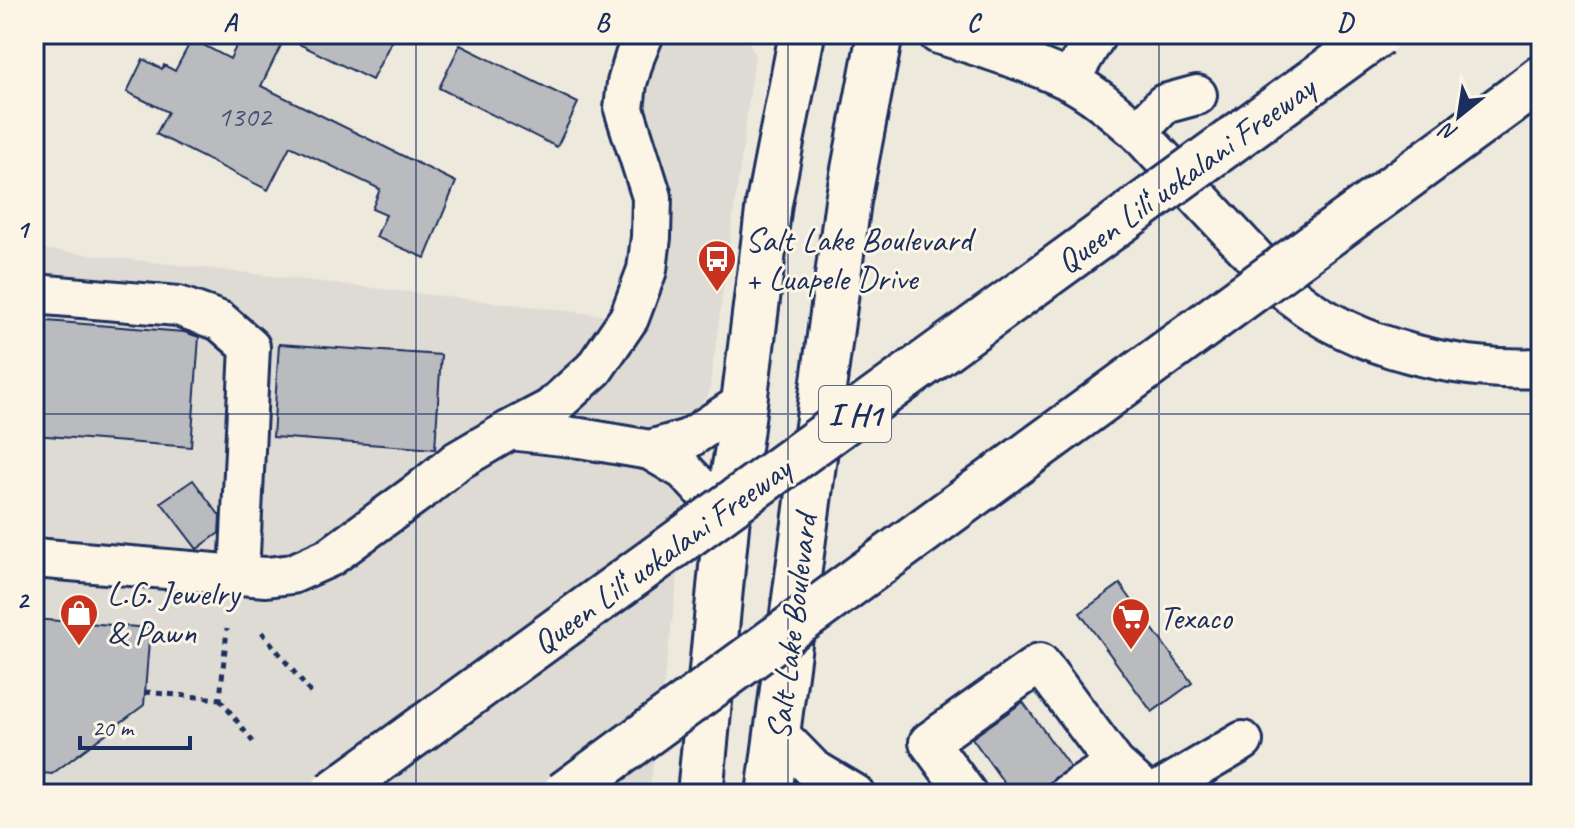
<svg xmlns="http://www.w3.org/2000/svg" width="1575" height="828" viewBox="0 0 1575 828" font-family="Caveat,sans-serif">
  <rect width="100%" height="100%" fill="#eee9dd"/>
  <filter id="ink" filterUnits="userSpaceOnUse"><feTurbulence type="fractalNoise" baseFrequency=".0125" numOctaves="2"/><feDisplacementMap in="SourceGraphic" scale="16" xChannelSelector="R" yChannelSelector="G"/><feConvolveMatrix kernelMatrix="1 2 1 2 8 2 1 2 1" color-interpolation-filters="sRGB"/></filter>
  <g filter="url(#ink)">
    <path fill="#dedbd4" d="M644 34H745L755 56 709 394 691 418 681 496 686 516 649 794H34V248L628 318 647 270 624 109Z"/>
    <path fill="#babbbe" stroke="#1b2f5e" stroke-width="2" d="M242 34H395L372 80 285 37 261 86 456 182 425 258 376 237 386 215 372 209 380 189 290 146 268 190 156 134 168 112 127 92 143 59 162 69 164 65 175 71 192 39 230 59Z
      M460 45 578 103 557 147 439 88Z
      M34 320 184 332 199 337 191 447 34 435Z
      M279 344 441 355 435 449 273 437Z
      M193 480 220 516 219 533 197 549 161 502Z
      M1120 584 1192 683 1152 712 1080 613Z
      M34 619 150 628 144 705 52 774 34 772Z
      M1023 702 1070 767 1034 794H1012L972 738Z"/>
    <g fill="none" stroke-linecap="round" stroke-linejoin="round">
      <defs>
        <path id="minor" d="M938 34C982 47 1027 61 1068 80 1094 93 1116 113 1138 132 1173 170 1208 207 1242 244 1259 261 1274 282 1293 297 1357 349 1460 372 1541 368
          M1069 81 1097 34
          M1138 132 1164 104 1197 95
          M34 294 178 306 220 321 250 347 239 575 266 577 292 574 330 557 420 491 457 461 510 430 580 438 650 450 684 470 727 516
          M510 430 550 409 594 369 629 318 647 270 651 237 652 197 624 109 627 83 635 56 644 34
          M650 450 688 439 744 402
          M34 558 239 575
          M777 732 813 769 855 794
          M967 794 929 742 1040 663 1115 764 1148 794
          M1068 794 1115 764
          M1153 794 1243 741"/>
        <path id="major" d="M700 794 727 516 740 435 769 203 802 34
          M769 794 848 201 880 34"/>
        <path id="highway" d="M1515 98 1541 78"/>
      </defs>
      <use href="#minor" stroke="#1b2f5e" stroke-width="44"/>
      <use href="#major" stroke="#1b2f5e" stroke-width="50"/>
      <use href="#highway" stroke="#1b2f5e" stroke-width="50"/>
      <path stroke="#1b2f5e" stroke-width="5" stroke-dasharray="6 6" stroke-linecap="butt" d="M262 632 314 697
        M145 692 220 699 227 629
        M220 699 253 742"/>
      <use href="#minor" stroke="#fcf5e5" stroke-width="38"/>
      <use href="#major" stroke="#fcf5e5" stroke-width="44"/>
      <use href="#highway" stroke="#fcf5e5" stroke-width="44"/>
      <defs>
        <path id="highway-bridge" d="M332 794 1378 34
          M564 794 1515 98"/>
      </defs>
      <use href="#highway-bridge" stroke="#1b2f5e" stroke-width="50" stroke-linecap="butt"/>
      <use href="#highway-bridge" stroke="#fcf5e5" stroke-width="44"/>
    </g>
  </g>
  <path fill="none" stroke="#1b2f5e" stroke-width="2" stroke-opacity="0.55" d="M416 34V794M788 34V794M1159 34V794M34 414H1541"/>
  <defs>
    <symbol id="bus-pin" viewBox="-11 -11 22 30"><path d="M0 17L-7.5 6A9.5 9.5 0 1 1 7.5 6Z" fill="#c8321e" stroke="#fcf5e5"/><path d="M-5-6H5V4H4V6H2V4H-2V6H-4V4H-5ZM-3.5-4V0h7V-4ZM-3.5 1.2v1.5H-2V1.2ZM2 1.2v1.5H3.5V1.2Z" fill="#fff"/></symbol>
    <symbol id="shop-pin" viewBox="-11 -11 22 30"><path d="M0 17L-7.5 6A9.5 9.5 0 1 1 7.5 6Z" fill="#c8321e" stroke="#fcf5e5"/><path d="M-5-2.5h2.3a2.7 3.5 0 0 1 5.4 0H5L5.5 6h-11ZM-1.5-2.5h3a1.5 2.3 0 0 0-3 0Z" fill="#fff"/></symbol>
    <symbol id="supermarket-pin" viewBox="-11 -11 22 30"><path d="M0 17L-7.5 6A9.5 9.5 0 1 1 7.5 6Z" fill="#c8321e" stroke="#fcf5e5"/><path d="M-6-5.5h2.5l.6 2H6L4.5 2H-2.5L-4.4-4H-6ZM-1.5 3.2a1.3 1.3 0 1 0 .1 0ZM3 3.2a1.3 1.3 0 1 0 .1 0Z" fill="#fff"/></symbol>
  </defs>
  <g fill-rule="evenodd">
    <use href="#bus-pin" x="695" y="237" width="44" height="60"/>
    <use href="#shop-pin" x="57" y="591" width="44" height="60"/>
    <use href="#supermarket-pin" x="1109" y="595" width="44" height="60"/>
  </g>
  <g text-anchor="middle" stroke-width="6" stroke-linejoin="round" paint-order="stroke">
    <g font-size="30" fill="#435276">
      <text x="244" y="126">1302</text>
    </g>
    <rect fill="#fcf5e5" stroke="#5e6a86" stroke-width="2" x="819" y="386" width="72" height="56" rx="6"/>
    <g font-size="32" font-weight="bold" fill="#1b2f5e">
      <text x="855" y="425">I H1</text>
    </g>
    <g font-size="34" fill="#1b2f5e" stroke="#fcf5e5">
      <text transform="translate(1185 174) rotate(-36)" y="12">Queen Liliʻuokalani Freeway</text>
      <text transform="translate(661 555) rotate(-36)" y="12">Queen Liliʻuokalani Freeway</text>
      <text transform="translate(791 627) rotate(-83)" y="12">Salt Lake Boulevard</text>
    </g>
    <g font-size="34" fill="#1b2f5e" stroke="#fcf5e5" text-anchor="start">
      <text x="745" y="251">Salt Lake Boulevard<tspan x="745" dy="39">+ Luapele Drive</tspan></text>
      <text x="107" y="605">L.G. Jewelry<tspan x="107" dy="39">&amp; Pawn</tspan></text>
      <text x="1159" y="629">Texaco</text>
    </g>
  </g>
  <rect width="1575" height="828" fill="none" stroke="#fcf5e5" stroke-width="88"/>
  <g transform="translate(1459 116) rotate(210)" stroke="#fcf5e5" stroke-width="6" paint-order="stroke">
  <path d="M0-6L14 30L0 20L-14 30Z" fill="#1b2f5e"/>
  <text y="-12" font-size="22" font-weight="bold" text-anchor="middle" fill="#1b2f5e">N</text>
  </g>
  <path d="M80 736v12h110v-12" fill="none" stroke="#1b2f5e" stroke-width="4"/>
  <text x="92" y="736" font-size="24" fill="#1b2f5e" stroke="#fcf5e5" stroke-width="6" paint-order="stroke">20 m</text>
  <rect x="44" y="44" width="1487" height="740" fill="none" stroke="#1b2f5e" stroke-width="3"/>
  <g font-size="26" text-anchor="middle" font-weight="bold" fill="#1b2f5e">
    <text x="230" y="31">A</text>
    <text x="602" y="31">B</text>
    <text x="973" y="31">C</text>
    <text x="1345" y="31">D</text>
    <text x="22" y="238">1</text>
    <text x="22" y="608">2</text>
  </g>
</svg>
